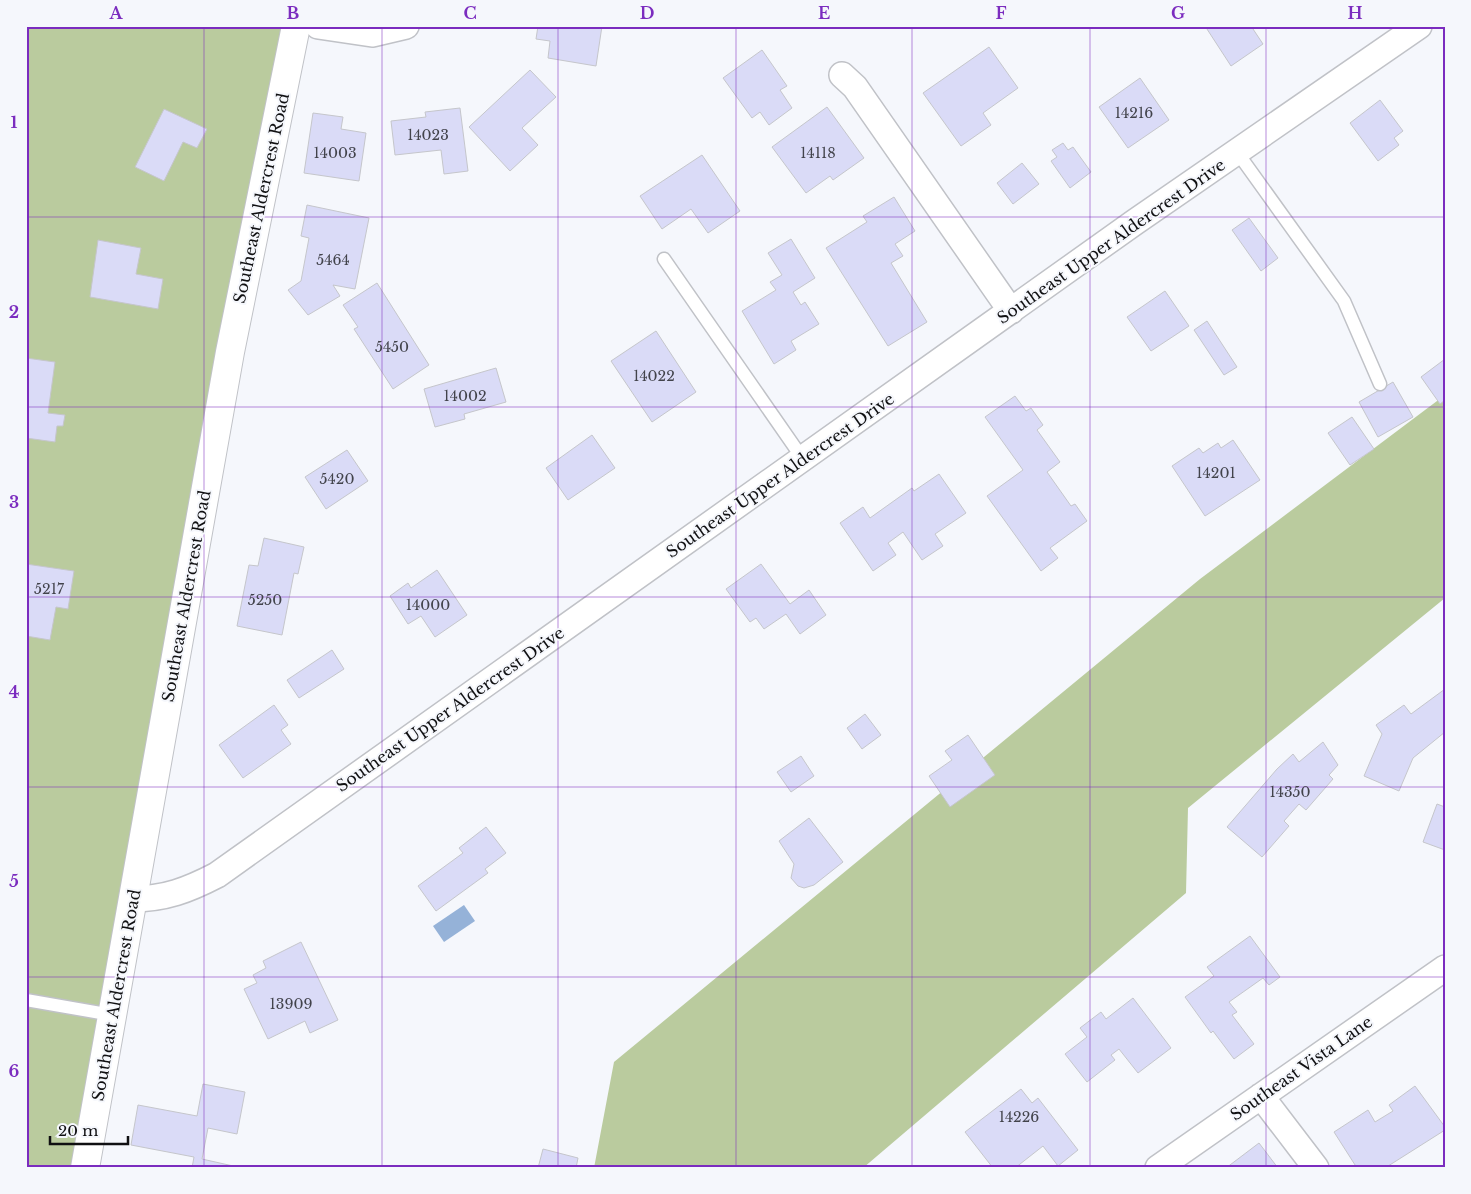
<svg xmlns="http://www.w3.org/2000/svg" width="1471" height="1194" viewBox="0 0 1471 1194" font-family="'Libre Baskerville',serif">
  <rect width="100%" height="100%" fill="#f5f7fc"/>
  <path fill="#bacb9e" d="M26 26H283L73 1168H26Z
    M1445 395V598L1188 808 1186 893 863 1168H594L614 1062 1200 579Z"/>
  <path fill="#95b2d8" d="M464 905 475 921 444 942 433 926Z"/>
  <path fill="#dadbf7" stroke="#c5c6cb" d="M538 26H602L596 66 548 58 550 41 536 39Z
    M1205 26H1251L1263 44 1231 66Z
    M989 47 1018 88 983 113 991 125 961 146 923 93Z
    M762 50 787 86 780 90 792 108 769 125 760 112 752 118 723 78Z
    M530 70 556 97 522 128 538 145 510 171 469 127Z
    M1140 78 1169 120 1128 148 1099 107Z
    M1380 100 1403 131 1394 138 1399 145 1378 161 1350 123Z
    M827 107 864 158 833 180 830 176 806 193 772 147Z
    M460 108 468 171 444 174 441 150 395 155 391 121 426 117 425 112Z
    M164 109 207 129 197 148 183 142 164 181 135 167Z
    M313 113 343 117 341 129 366 133 359 181 304 173Z
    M1063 143 1068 150 1073 147 1091 172 1070 188 1051 161 1057 157 1052 150Z
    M702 155 740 211 708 233 691 209 662 229 640 196Z
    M1022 163 1039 184 1013 204 997 183Z
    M894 197 915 231 895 244 903 256 891 263 927 322 888 346 826 248 867 222 863 216Z
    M307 205 369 218 355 289 333 285 340 296 308 315 288 290 301 281 309 238 301 236Z
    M1249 218 1278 258 1261 271 1232 230Z
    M791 239 815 278 793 292 801 305 805 302 819 324 791 341 796 350 774 364 742 311 776 290 770 282 782 275 768 253Z
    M98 240 141 248 136 274 163 279 158 309 90 297Z
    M377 283 429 365 393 389 354 329 358 327 343 305Z
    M1165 291 1189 326 1151 351 1127 317Z
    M1207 321 1237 367 1224 375 1194 330Z
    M656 331 696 392 652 422 611 361Z
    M26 358 55 362 48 413 65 415 63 426H57L55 442 26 438Z
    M1445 359V400L1440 404 1421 377Z
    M496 368 506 402 464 414 465 419 435 427 424 389Z
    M1393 382 1413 417 1378 437 1359 402Z
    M1015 396 1026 411 1031 408 1043 425 1037 430 1060 462 1047 472 1071 506 1075 504 1087 521 1050 548 1058 558 1041 571 987 496 1023 470 985 417Z
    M1352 417 1374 449 1350 465 1328 433Z
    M592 435 615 468 568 500 546 468Z
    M1233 440 1260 480 1205 516 1172 466 1199 448 1203 453 1218 443 1221 448Z
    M347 450 368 481 326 509 305 477Z
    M939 474 966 513 935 534 943 546 922 560 903 532 888 543 896 555 873 571 840 523 863 507 870 518 912 488 914 491Z
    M264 538 304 547 298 574 294 573 282 635 237 626 249 565 258 566Z
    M26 564 74 571 68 609 56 607 50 640 26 636Z
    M761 564 790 604 809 590 826 615 800 634 786 614 764 629 756 618 750 622 726 589Z
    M437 570 467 615 435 637 421 616 408 624 390 596 408 583 411 588Z
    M332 650 344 669 299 698 287 680Z
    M1445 689V732L1413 758 1399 791 1364 776 1382 734 1376 725 1404 705 1411 714Z
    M274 705 288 725 281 730 291 744 243 778 219 745Z
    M865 714 881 735 862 749 847 728Z
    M968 735 995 775 950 807 929 776 952 760 945 751Z
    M1323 742 1338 765 1329 775 1333 779 1306 810 1299 804 1284 821 1289 826 1262 857 1227 827 1277 769 1293 754 1299 762Z
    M801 756 814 776 791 792 777 772Z
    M1437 804 1445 807V850L1423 842Z
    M809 818 843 862 814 885 804 888 798 886 791 878 794 864 779 841Z
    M486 827 506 853 485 869 488 873 436 911 418 886 463 853 459 848Z
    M1250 936 1280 977 1269 985 1263 978 1229 1002 1237 1012 1232 1015 1254 1044 1234 1059 1213 1031 1211 1033 1185 997 1214 976 1207 967Z
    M301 942 338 1020 310 1033 305 1021 268 1039 244 989 257 983 253 975 266 968 263 961Z
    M1133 998 1171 1048 1138 1073 1119 1049 1111 1055 1115 1060 1087 1082 1065 1054 1087 1037 1080 1028 1101 1012 1106 1019Z
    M203 1084 245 1092 237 1134 208 1128 202 1159 242 1168H192L194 1157 131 1145 138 1105 197 1116Z
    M1415 1086 1445 1127V1130L1385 1168H1357L1334 1132 1368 1110 1375 1122 1393 1111 1389 1105Z
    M1021 1089 1032 1103 1038 1098 1078 1150 1058 1166 1043 1146 1015 1168H993L965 1132Z
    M1259 1143 1278 1168H1226Z
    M543 1149 578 1158 576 1168H538Z"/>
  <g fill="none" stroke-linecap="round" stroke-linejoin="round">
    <defs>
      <path id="service" d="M1237 152 1344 301 1380 384
        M664 259 803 459
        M26 1000 112 1015"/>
      <path id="minor" d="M318 26 372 34 406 26
        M842 75 855 87 1011 311
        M132 899C165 899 188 890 217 875L1135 222 1419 26
        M1261 1096 1316 1168
        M1158 1168 1445 968"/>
      <path id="tertiary" d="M85 1168 230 352 296 26"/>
    </defs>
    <use href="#service" stroke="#c0c2c7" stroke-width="15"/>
    <use href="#minor" stroke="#c0c2c7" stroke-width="28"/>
    <use href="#tertiary" stroke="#c0c2c7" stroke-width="30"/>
    <use href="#service" stroke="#fff" stroke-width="12"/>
    <use href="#minor" stroke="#fff" stroke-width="25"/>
    <use href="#tertiary" stroke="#fff" stroke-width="28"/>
  </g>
  <path fill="none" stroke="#7b2cbf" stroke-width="1" stroke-opacity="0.55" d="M204 26V1168M382 26V1168M558 26V1168M736 26V1168M912 26V1168M1090 26V1168M1266 26V1168M26 217H1445M26 407H1445M26 597H1445M26 787H1445M26 977H1445"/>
  <g text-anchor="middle" stroke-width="4" stroke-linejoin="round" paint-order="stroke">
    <g font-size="14" fill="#42434b">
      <text x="1134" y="118">14216</text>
      <text x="428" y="140">14023</text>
      <text x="335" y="158">14003</text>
      <text x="818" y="158">14118</text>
      <text x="333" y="265">5464</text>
      <text x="392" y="352">5450</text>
      <text x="654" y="381">14022</text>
      <text x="465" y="401">14002</text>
      <text x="1216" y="478">14201</text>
      <text x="337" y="484">5420</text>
      <text x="49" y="594">5217</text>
      <text x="265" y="605">5250</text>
      <text x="428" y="610">14000</text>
      <text x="1290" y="797">14350</text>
      <text x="291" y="1009">13909</text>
      <text x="1019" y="1122">14226</text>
    </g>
    <g font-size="16" fill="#101012" stroke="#f5f7fc">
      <text transform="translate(261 198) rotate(-78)" y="6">Southeast Aldercrest Road</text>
      <text transform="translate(1111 241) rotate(-35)" y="6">Southeast Upper Aldercrest Drive</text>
      <text transform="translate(780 475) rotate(-35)" y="6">Southeast Upper Aldercrest Drive</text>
      <text transform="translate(186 596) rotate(-80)" y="6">Southeast Aldercrest Road</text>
      <text transform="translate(450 709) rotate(-35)" y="6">Southeast Upper Aldercrest Drive</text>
      <text transform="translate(116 995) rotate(-80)" y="6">Southeast Aldercrest Road</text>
      <text transform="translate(1301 1068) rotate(-35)" y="6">Southeast Vista Lane</text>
    </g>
  </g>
  <rect width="1471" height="1194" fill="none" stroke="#f5f7fc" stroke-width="55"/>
  <path d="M50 1136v8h78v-8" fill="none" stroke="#101012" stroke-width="2.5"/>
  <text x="58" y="1136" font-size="15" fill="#101012" stroke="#f5f7fc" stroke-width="4" paint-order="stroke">20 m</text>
  <rect x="28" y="28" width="1416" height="1138" fill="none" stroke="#7b2cbf" stroke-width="2"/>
  <g font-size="16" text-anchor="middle" font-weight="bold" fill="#7b2cbf">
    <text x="116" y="19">A</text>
    <text x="293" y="19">B</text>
    <text x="470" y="19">C</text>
    <text x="647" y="19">D</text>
    <text x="824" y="19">E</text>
    <text x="1001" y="19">F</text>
    <text x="1178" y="19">G</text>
    <text x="1355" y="19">H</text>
    <text x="14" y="128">1</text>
    <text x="14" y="318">2</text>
    <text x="14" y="508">3</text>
    <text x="14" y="698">4</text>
    <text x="14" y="887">5</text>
    <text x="14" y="1077">6</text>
  </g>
</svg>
